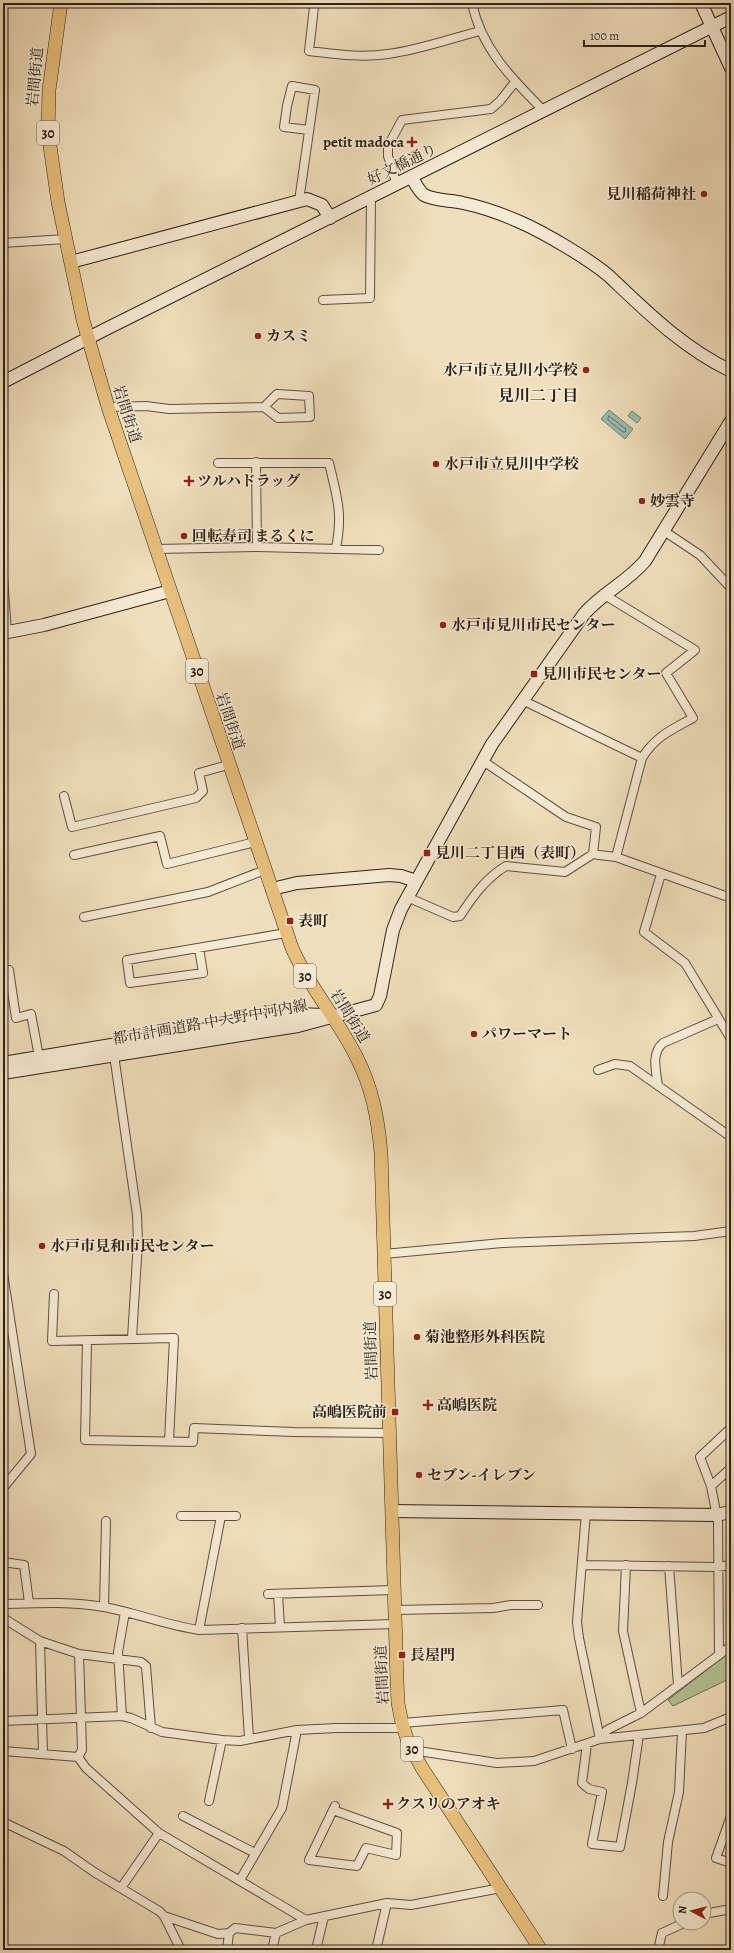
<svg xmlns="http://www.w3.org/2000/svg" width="734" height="1953" viewBox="0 0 734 1953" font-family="Alegreya,'Noto Serif JP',serif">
  <rect width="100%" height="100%" fill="#f0dfbc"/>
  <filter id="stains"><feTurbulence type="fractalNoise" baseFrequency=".005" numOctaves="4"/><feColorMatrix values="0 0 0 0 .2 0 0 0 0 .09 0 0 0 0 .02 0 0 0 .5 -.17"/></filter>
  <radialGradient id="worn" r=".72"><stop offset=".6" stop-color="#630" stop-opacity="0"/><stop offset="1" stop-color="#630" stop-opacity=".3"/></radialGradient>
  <path fill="#b4c394" stroke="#707256" d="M731 1651V1678L673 1706 668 1700Z"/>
  <path fill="#9abdb1" stroke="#6e7f74" d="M609 410 633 429 625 439 601 419Z
    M632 411 641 418 637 423 628 416Z"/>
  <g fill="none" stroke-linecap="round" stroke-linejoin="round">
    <path stroke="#646f64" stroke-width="1" d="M609 416 626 429 625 432H623L608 420Z"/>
    <defs>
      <path id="street" d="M310 3 314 7 309 51C335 54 361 58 388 54 419 50 449 39 480 31
        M472 3C481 48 512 79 544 111
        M397 185 388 156V146L402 120 491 109 500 101 515 82
        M299 201 315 90 292 86 287 106 284 127 309 130
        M3 243 66 239
        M323 300 370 298 371 198
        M108 407 146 406 169 409 264 407 278 418 310 417 309 396 277 394 264 407
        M256 462 257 547
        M218 463H329C337 497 343 513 336 548
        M664 531 700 555 731 588
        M156 549 257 547 379 550
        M3 576 7 633
        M603 594 695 650 666 673 693 718C671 730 656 736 642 758L616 857
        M522 700 642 758
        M483 761 566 817 596 827 593 854
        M64 796 72 827 196 798 203 791 199 773 228 765
        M74 855 160 836 167 864 255 842
        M661 874 644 932 685 963 731 1039
        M407 897 453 917 460 916C473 896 486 878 506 866L565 872 593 854 599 855 616 857 731 898
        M84 917 208 892 265 870
        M199 948 203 973 130 983 127 960 286 933
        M9 970 16 1018 31 1014 39 1057
        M114 1055 137 1215 138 1242 132 1338
        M598 1070 615 1064 630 1066 731 1137
        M658 1085C656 1071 651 1053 663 1043L718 1019
        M384 1254 502 1243 694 1236 731 1231
        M3 1273 31 1454 3 1488
        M54 1294 52 1341 174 1338 169 1441
        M87 1341 85 1440 193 1442 194 1428 294 1432 389 1433
        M711 1486 731 1468
        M586 1513 577 1622 579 1638 600 1739
        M181 1516H236
        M3 1562 24 1565 29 1603
        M582 1565 717 1567 731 1565
        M626 1565 623 1631 641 1713
        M669 1566 678 1685
        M268 1594 394 1590
        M278 1594 280 1627
        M3 1604C37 1603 70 1601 104 1607 136 1613 166 1625 199 1630L395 1624
        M104 1607 106 1521
        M395 1610 493 1608 511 1605H538
        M3 1618 40 1641 79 1654 141 1662 146 1666 151 1728
        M242 1628 249 1738
        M199 1630 221 1516
        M40 1641 43 1754
        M719 1655 718 1522 711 1486 700 1457 731 1428
        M122 1716 118 1652 125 1612
        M3 1721 122 1716 131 1718 162 1732 222 1740 240 1741 297 1730 336 1728H404
        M402 1723 563 1710 572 1749
        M600 1739 607 1730 641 1713 731 1646
        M587 1744 582 1783 589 1789 602 1792 592 1844 620 1847 632 1783 639 1735
        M412 1750 497 1763 534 1761 600 1739 704 1728 731 1717
        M3 1751 78 1757 86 1768 159 1833 306 1920
        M78 1757 82 1750 79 1654
        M209 1801 222 1740
        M333 1810 397 1833 396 1855 366 1848 357 1866 309 1860 333 1810 335 1806
        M183 1816 255 1853
        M731 1816 716 1858 731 1863
        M3 1822 64 1851 94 1872 159 1911 164 1916 181 1950
        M240 1880 282 1808 297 1730
        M121 1888 159 1833
        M663 1896 668 1842 679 1792 682 1731
        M704 1914 731 1909
        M164 1916 218 1934 229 1933 235 1928 276 1933 306 1920 387 1903 411 1905 501 1888
        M227 1950 229 1933
        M272 1950 276 1933
        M316 1950 324 1916
        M376 1950 387 1903
        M658 1950 662 1933 684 1923"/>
      <path id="secondary" d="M701 3 731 68
        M412 178C415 183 419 191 424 195 435 201 451 200 463 203 482 207 502 214 520 222 545 233 589 259 609 276 647 312 683 348 731 371
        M71 262 307 199 322 205 330 218
        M3 382 104 330 731 17
        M3 633 44 625 170 591
        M272 889 297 883 389 875 401 876 416 881
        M3 1063 297 1014 324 1015
        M3 1073 298 1026 376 1005 380 996 393 930 401 909 492 744 584 614C603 592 625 584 645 561L731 421
        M392 1511 716 1515 731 1512"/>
      <path id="primary" d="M61 3 49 90 48 132 58 202 83 320 108 407 292 948C309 987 337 1018 356 1056 372 1087 378 1118 381 1153L397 1681 398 1703 402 1723 408 1742 422 1768 541 1950"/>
    </defs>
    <use href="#street" stroke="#5e5041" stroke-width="10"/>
    <use href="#secondary" stroke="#2d2118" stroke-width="14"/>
    <use href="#primary" stroke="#2d2118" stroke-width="14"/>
    <use href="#street" stroke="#f5ead3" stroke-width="8"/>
    <use href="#secondary" stroke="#f5ead3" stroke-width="12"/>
    <use href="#primary" stroke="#e8c07e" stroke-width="13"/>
  </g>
  <g fill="#8f2418" stroke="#f5ead3" stroke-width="1.5">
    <path d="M410 136h4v4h4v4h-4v4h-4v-4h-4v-4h4z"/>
    <circle cx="704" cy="194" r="4"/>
    <circle cx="258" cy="336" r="4"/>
    <circle cx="586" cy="370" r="4"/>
    <circle cx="436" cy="464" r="4"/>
    <path d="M187 475h4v4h4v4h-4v4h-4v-4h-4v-4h4z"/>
    <circle cx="642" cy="501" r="4"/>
    <circle cx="184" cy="536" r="4"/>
    <circle cx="443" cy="625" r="4"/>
    <rect x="530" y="670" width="8" height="8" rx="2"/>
    <rect x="423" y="849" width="8" height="8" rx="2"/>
    <rect x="286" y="917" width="8" height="8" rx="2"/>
    <circle cx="474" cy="1034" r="4"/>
    <circle cx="42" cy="1246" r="4"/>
    <circle cx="417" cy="1337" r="4"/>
    <path d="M426 1399h4v4h4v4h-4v4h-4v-4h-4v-4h4z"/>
    <rect x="391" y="1408" width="8" height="8" rx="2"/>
    <circle cx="419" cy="1475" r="4"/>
    <rect x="398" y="1651" width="8" height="8" rx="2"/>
    <path d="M386 1798h4v4h4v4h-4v4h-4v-4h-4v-4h4z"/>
  </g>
  <g text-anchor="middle" stroke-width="3" stroke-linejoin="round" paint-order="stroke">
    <g fill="#f5ead3" stroke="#695d50" stroke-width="1">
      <rect x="37" y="121" width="22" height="24" rx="3"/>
      <rect x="186" y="659" width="22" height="24" rx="3"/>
      <rect x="294" y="964" width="22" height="24" rx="3"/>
      <rect x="374" y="1282" width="22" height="24" rx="3"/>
      <rect x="401" y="1737" width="22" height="24" rx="3"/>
    </g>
    <g font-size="14" font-weight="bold" fill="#2d2118">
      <text x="48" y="138">30</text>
      <text x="197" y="676">30</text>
      <text x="305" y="981">30</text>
      <text x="385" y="1299">30</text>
      <text x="412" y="1754">30</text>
    </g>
    <g font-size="15" fill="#2d2118" stroke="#f5ead3">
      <text transform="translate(35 77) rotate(-85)" y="5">岩間街道</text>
      <text transform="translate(402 164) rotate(-26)" y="5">好文橋通り</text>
      <text transform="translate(127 414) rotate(72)" y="5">岩間街道</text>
      <text transform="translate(230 721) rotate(71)" y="5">岩間街道</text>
      <text transform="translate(350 1016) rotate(58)" y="5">岩間街道</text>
      <text transform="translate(210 1022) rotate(-10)" y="5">都市計画道路 中大野中河内線</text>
      <text transform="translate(371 1351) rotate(-92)" y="5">岩間街道</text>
      <text transform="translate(382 1675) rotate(-93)" y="5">岩間街道</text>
    </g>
    <g font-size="15" font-weight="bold" fill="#2d2118" stroke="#f5ead3" text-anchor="start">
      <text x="404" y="147" text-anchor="end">petit madoca</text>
      <text x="696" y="199" text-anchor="end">見川稲荷神社</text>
      <text x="266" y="341">カスミ</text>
      <text x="578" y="375" text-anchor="end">水戸市立見川小学校</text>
      <text x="444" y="469">水戸市立見川中学校</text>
      <text x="197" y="486">ツルハドラッグ</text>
      <text x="650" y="506">妙雲寺</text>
      <text x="192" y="541">回転寿司 まるくに</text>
      <text x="451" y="630">水戸市見川市民センター</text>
      <text x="542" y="679">見川市民センター</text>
      <text x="435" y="858">見川二丁目西（表町）</text>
      <text x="298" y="926">表町</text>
      <text x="482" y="1039">パワーマート</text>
      <text x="50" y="1251">水戸市見和市民センター</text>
      <text x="425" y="1342">菊池整形外科医院</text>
      <text x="437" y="1410">高嶋医院</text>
      <text x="387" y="1417" text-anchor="end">高嶋医院前</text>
      <text x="427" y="1480">セブン-イレブン</text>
      <text x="410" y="1660">長屋門</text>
      <text x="396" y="1809">クスリのアオキ</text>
    </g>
    <g font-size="16" font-weight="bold" fill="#2d2118" stroke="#f5ead3">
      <text x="538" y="401">見川二丁目</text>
    </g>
  </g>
  <rect width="734" height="1953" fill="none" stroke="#f0dfbc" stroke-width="16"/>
  <rect x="4" y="4" width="726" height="1945" fill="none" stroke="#2d2118" stroke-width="2"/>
  <rect x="8" y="8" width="718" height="1937" fill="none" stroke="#2d2118"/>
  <g transform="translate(692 1911) rotate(277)"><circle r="19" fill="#f5ead3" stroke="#a59a88"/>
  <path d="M0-3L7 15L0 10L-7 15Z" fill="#8f2418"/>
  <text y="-6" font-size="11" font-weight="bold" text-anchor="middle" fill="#2d2118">N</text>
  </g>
  <path d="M584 40v6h121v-6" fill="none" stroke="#2d2118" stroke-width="2"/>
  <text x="590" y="40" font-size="12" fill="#2d2118" stroke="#f5ead3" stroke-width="3" paint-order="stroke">100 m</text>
  <rect width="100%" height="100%" filter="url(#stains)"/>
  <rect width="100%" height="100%" fill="url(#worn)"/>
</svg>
